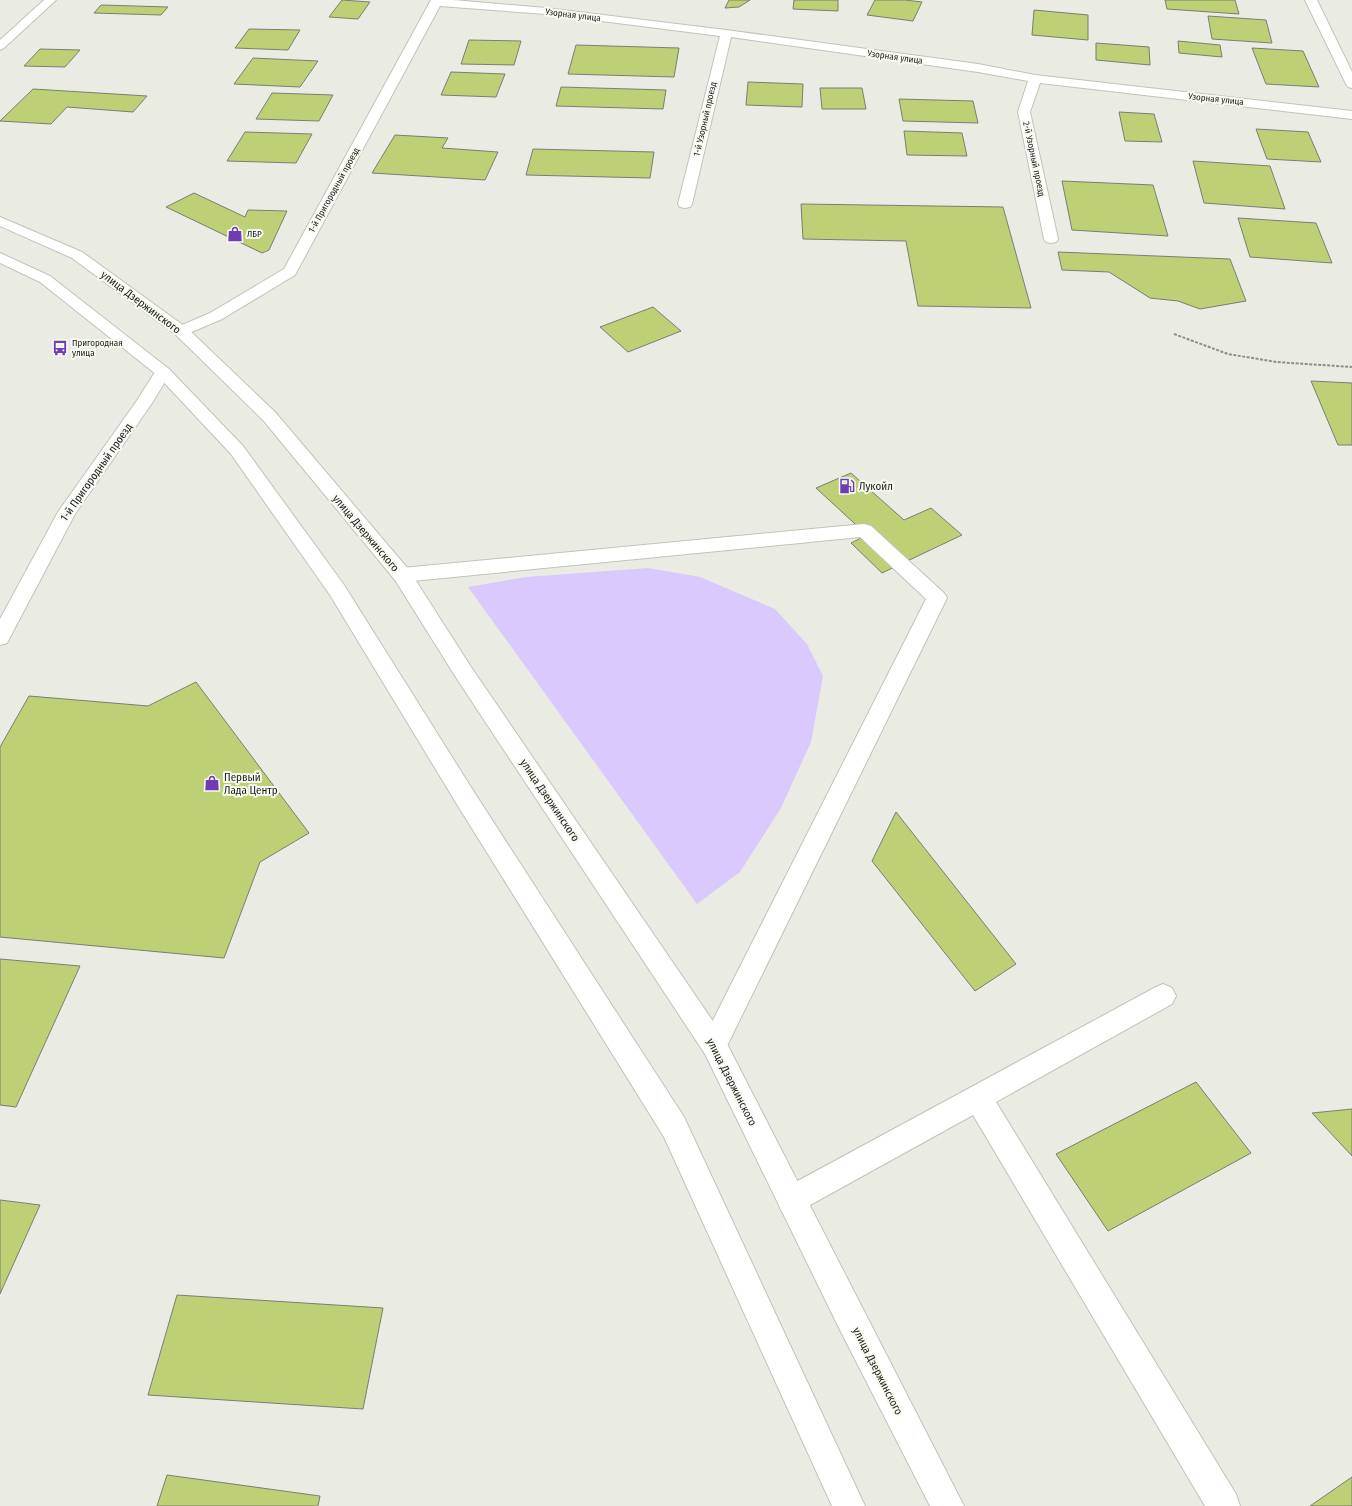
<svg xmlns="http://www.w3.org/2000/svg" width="1352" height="1506" viewBox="0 0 1352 1506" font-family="'Fira Sans Condensed',sans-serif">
  <rect width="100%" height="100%" fill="#eaece3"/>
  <path fill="#d9c9fe" d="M648 568 700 577 775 609 807 644 823 676 811 742 781 808 740 872 697 904 468 587 526 577Z"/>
  <path fill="#bdd076" stroke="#7b7d75" d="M342 0 370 2 358 19 329 17Z
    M729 0H750L739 7 725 8Z
    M794 0H838V11L793 9Z
    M875 0H905L922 2 913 21 867 15Z
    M1165 0H1235L1239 14 1167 9Z
    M101 5 168 7 161 15 94 13Z
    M1034 10 1088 15V40L1032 35Z
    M1208 16 1266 20 1272 43 1212 39Z
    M249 29 300 30 288 50 235 48Z
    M469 40 521 41 514 65 461 64Z
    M1178 41 1220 45 1222 57 1179 53Z
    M1096 43 1149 47 1150 65 1096 60Z
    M576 45 679 48 674 77 568 74Z
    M1252 48 1303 51 1319 87 1266 84Z
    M40 49 80 50 65 67 24 66Z
    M253 58 318 61 300 87 234 84Z
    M451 72 505 74 496 97 441 95Z
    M748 82 803 84 802 107 746 105Z
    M561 87 666 90 663 109 556 106Z
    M820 88H862L866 109H822Z
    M33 89 147 96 133 112 67 107 51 124 0 121Z
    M272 93 333 95 319 121 256 119Z
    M899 99 973 101 978 123 903 121Z
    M1119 112 1154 114 1162 142 1125 141Z
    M1256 129 1308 132 1321 162 1267 159Z
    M904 131 962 133 967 156 907 155Z
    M245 132 312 134 296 163 227 161Z
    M395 135 448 138 442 148 498 152 485 180 372 173Z
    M533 149 654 152 650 178 526 175Z
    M1193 161 1270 166 1285 209 1204 203Z
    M1062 181 1153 185 1168 236 1072 230Z
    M194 193 245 217 248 210 287 211 269 250 262 253 166 207Z
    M801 204 1003 207 1031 308 918 306 906 241 803 239Z
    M1238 218 1316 223 1332 263 1250 257Z
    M1058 252 1230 259 1246 301 1200 309 1178 301 1150 298 1109 272 1062 270Z
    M653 307 681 331 628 352 600 327Z
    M1311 381 1352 383V445H1338Z
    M851 473 904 520 931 508 962 535 882 573 851 543 867 535 816 488Z
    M196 682 309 833 260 862 224 958 0 937V747L29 696 148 706Z
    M896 812 1016 964 975 991 872 861Z
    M0 959 80 966 16 1107 0 1105Z
    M1196 1082 1251 1153 1108 1231 1056 1154Z
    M1352 1109V1156L1312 1113Z
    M0 1200 40 1205 0 1294Z
    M177 1295 383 1308 363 1409 148 1395Z
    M167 1475 320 1496 318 1506H157Z
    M1352 1477V1506H1310Z"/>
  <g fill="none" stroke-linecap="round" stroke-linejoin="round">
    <defs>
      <path id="service" d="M864 524 871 526 944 593 947 598 723 1054 714 1057 705 1054 701 1045 705 1036 926 599 860 537 402 582 395 580 392 575 395 570 402 568Z
        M1163 984 1172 988 1176 996 1172 1004 996 1102 1236 1494 1240 1506H1205L973 1115 801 1210 791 1214 781 1210 777 1200 781 1190 1154 988Z"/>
      <path id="minor" d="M431 0H453L546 8 726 30 978 64 1035 75 1352 111V119L1040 83 1030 112 1058 239 1056 242 1051 243 1046 242 1044 239 1018 112 1028 81 978 72 731 37 692 204 690 207 685 208 680 207 678 204 720 36 546 14 440 6 295 275 222 319 187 334 181 336 175 334 173 331 175 328 210 313 284 269Z
        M1305 0H1317L1352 72V88L1348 87 1346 84Z
        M163 367 169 369 171 372 152 403 75 514 7 643 0 645V619L58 512 136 402 157 369Z"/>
      <path id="tertiary" d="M44 0H56L4 48 0 50V40Z"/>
      <path id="primary" d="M0 217 82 252 187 328 275 412 409 570 471 667 723 1036 964 1506H930L839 1328 705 1054 457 679 395 580 263 420 175 334 72 258 0 226Z
        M0 253 50 276 169 369 243 446 344 585 474 792 684 1117 865 1506H832L664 1137 458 806 330 595 231 454 157 375 40 282 0 263Z"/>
    </defs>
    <use href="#service" stroke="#c1c3ba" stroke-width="2"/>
    <use href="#minor" stroke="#c1c3ba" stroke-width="2"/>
    <use href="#tertiary" stroke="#c1c3ba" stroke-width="2"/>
    <use href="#primary" stroke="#c1c3ba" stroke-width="2"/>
    <path stroke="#8d8e88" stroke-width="2" stroke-dasharray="3 1.5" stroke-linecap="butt" d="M1174 334 1228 354 1276 362 1352 367"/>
    <use href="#service" fill="#fff" fill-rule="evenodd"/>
    <use href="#minor" fill="#fff" fill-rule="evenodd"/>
    <use href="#tertiary" fill="#fff" fill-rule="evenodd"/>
    <use href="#primary" fill="#fff" fill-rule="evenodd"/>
  </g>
  <defs>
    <symbol id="shop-bare" viewBox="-9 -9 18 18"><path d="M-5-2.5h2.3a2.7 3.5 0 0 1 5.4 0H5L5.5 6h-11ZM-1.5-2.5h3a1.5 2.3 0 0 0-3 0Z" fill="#6e3cb4" stroke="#f7faf0" stroke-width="2.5" paint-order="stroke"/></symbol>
    <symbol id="bus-bare" viewBox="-9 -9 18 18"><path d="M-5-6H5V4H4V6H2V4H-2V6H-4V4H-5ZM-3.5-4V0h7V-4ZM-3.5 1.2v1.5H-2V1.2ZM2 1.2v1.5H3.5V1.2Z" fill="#6e3cb4" stroke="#f7faf0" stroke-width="2.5" paint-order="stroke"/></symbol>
    <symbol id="fuel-bare" viewBox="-9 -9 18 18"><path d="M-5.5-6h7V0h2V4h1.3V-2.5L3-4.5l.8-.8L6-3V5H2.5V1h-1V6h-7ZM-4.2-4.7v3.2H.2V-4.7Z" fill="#6e3cb4" stroke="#f7faf0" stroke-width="2.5" paint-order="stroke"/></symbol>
  </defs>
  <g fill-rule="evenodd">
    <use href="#shop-bare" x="224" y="223" width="22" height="22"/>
    <use href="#bus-bare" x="49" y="337" width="22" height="22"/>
    <use href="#fuel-bare" x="836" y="475" width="22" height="22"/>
    <use href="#shop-bare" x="201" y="772" width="22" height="22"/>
  </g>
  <g text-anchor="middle" stroke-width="4" stroke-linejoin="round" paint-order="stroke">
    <g font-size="9" fill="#1d1e1b" stroke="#f7faf0">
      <text transform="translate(573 15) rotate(7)" y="3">Узорная улица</text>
      <text transform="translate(895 57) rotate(8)" y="3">Узорная улица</text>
      <text transform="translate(1216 99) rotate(6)" y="3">Узорная улица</text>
      <text transform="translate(705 119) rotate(-77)" y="3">1-й Узорный проезд</text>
      <text transform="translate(1034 159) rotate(78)" y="3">2-й Узорный проезд</text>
      <text transform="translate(334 190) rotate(-61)" y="3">1-й Пригородный проезд</text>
    </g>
    <g font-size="9" fill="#1d1e1b" stroke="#f7faf0" text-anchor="start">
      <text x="247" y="237">ЛБР</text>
      <text x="72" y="346">Пригородная<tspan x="72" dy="10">улица</tspan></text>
    </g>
    <g font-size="11" fill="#1d1e1b" stroke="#f7faf0">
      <text transform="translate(141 302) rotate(37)" y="4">улица Дзержинского</text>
      <text transform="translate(96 472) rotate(-55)" y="4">1-й Пригородный проезд</text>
      <text transform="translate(366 533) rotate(50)" y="4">улица Дзержинского</text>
      <text transform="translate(550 800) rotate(56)" y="4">улица Дзержинского</text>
      <text transform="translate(732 1082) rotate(63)" y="4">улица Дзержинского</text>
      <text transform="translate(878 1371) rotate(63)" y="4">улица Дзержинского</text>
    </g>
    <g font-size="11" fill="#1d1e1b" stroke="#f7faf0" text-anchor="start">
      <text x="859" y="490">Лукойл</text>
      <text x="224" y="781">Первый<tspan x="224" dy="13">Лада Центр</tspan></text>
    </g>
  </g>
</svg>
